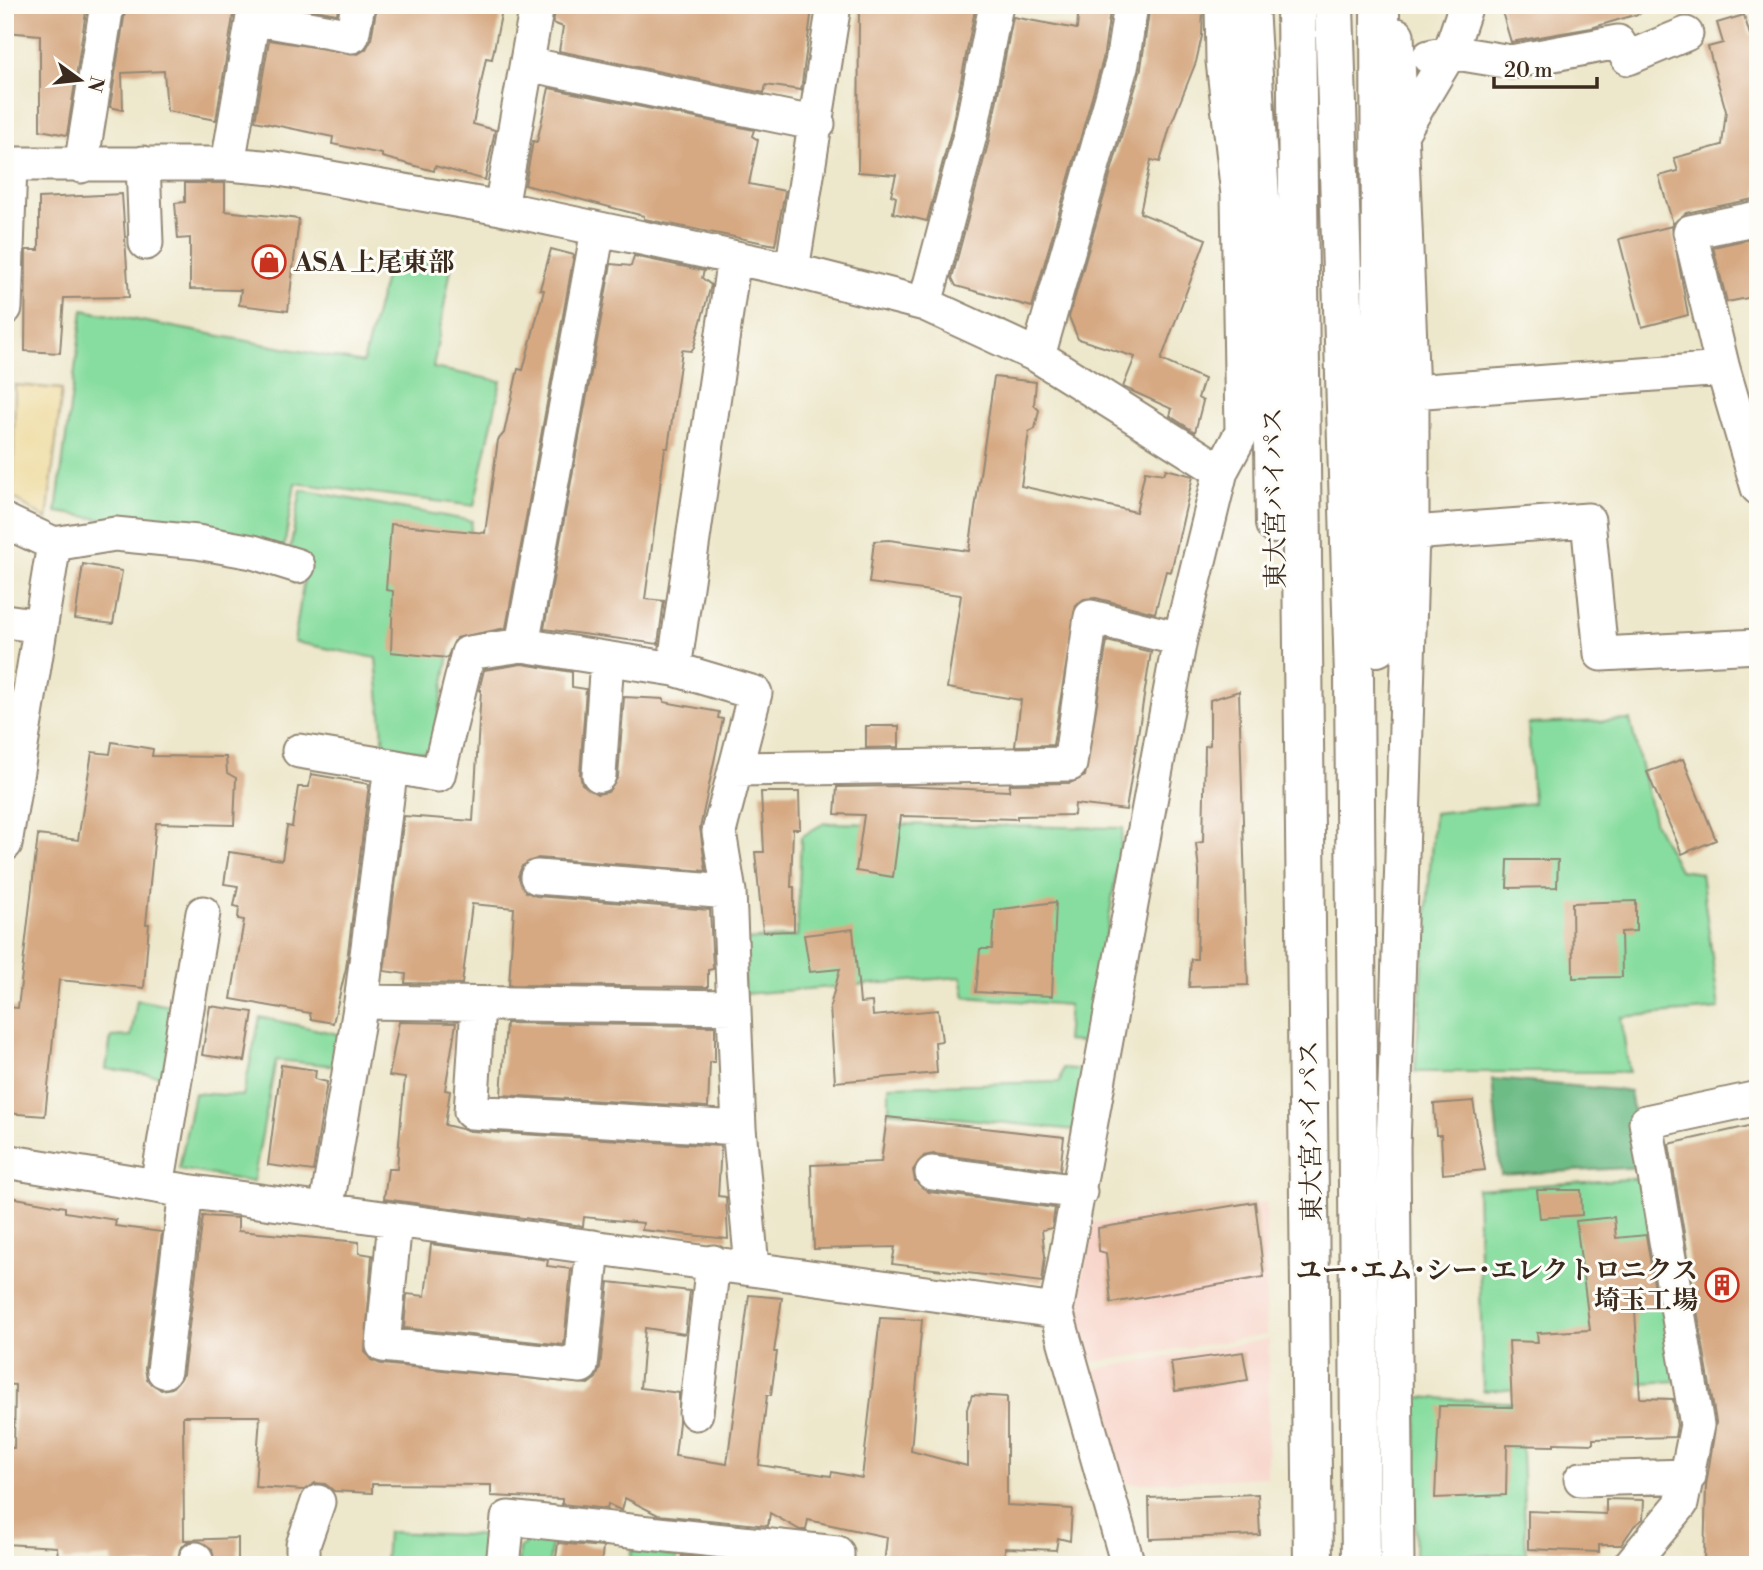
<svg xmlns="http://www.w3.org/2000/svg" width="1763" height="1570" viewBox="0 0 1763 1570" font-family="'Libre Bodoni','Noto Serif JP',serif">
  <rect width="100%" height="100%" fill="#fdfcf7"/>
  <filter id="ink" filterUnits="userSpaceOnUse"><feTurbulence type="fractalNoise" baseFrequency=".0143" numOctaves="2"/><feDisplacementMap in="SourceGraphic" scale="14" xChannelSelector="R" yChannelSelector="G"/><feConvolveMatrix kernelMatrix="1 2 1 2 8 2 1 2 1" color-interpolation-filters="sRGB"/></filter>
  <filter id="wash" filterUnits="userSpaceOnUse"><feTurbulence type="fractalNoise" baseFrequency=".00686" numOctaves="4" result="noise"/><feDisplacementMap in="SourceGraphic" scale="28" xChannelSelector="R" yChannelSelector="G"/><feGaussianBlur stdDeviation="1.57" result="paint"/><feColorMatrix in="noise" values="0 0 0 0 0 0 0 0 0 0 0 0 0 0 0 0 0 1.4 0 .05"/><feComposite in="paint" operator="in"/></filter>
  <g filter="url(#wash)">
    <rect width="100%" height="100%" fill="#ede7cb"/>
    <path fill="#f7d1c6" d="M1266 1202V1335L1088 1363 1075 1310 1094 1223Z
      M1269 1339 1267 1477 1119 1484 1091 1370Z"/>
    <path fill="#87dd9f" stroke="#61845e" stroke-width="2" d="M391 254 451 268 433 368 501 381 474 506 295 483 284 548 56 512 83 310 363 363Z
      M301 490 472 521 432 753 384 748 376 658 294 642 307 560 289 555Z
      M1630 720 1655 824 1679 870 1701 873 1719 1009 1621 1017 1629 1072H1415L1434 813 1533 803 1528 724Z
      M824 823 1123 828 1090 1043 1066 1041 1069 1005 965 997 961 977 743 994 747 940 797 936 801 837Z
      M137 1000 181 1008 169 1077 106 1069 111 1037 131 1036Z
      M260 1017 342 1035 337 1066 276 1060 253 1182 179 1169 194 1093 243 1096Z
      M1063 1068 1086 1070 1075 1130 889 1111V1086L1060 1082Z
      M1645 1178 1677 1381 1483 1391 1477 1189Z
      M1417 1397 1520 1403 1526 1554 1415 1557Z
      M387 1532 494 1536 492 1565H385Z
      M534 1537 552 1542 549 1565H518L519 1548Z
      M632 1550 677 1557 676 1565H629Z"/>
    <path fill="#6dbc86" stroke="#547352" stroke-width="2" d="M1492 1079 1630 1091 1642 1167 1501 1175Z"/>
    <path fill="#eeda9e" stroke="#94825e" stroke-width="2" d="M15 385 62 389 47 520 13 497Z"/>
    <g id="blocks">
      <path fill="#d6a982" d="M5 5H87L67 135 40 130V35L5 32Z
        M126 5H235L216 120 167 111 164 71 122 73 123 110 110 107Z
        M290 5H338L337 14Z
        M377 5H503L492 59 486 58 473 124 495 130 485 180 435 166 434 171 382 157V154L332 144 333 137 255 121 269 40 358 54 366 49 371 40Z
        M556 5H794L812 9 801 90 766 85 764 93 559 51 563 27 553 23Z
        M939 5H976L951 131 927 221 893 213 896 197 891 195 896 175 858 172 859 8 938 10Z
        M1079 5H1111L1103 59 1032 307 956 286 952 278 989 140 1013 17 1077 29Z
        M1150 5H1203L1202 36 1196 62 1170 127 1160 162 1151 160 1140 213 1206 239 1161 360 1204 379 1198 398 1203 401 1195 432 1170 416 1172 409 1123 387 1135 357 1078 339 1069 317 1141 68Z
        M1500 5H1640L1641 13 1591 28 1511 42Z
        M1744 15 1750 35 1758 33V198L1686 213 1673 224 1659 176 1678 171 1674 158 1722 145 1726 111 1708 47 1723 43 1717 23Z
        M549 88 754 130 752 136 758 140 749 184 785 191 775 245 644 219V216L525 185 533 141 537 142Z
        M185 183H225V211L299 219 288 311 239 305 241 290 190 289V238L178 239 175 203 185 202Z
        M122 194 129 297 64 298 60 353 25 351 26 250H39V198Z
        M1672 226 1688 315 1642 327 1619 239Z
        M1754 238 1758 296 1727 302 1713 247Z
        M551 249 574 255 506 628 456 638 447 658 391 652 393 591 386 590 391 524 485 533 498 440 504 433 518 369 523 370 544 290 540 289Z
        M634 256 704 271 702 278 711 285 694 347 691 351 682 350 668 448H665L645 599 664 601 658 644 544 629 611 264 631 266Z
        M994 377 1036 382 1034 405 1039 410 1035 429 1029 432 1021 486 1136 512 1145 471 1164 474 1166 469 1193 476 1171 572 1166 571 1155 613 1096 598 1084 599 1076 605 1053 745 1015 746 1021 700 947 688 961 595 869 583 874 541 889 540 969 551Z
        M83 564 122 571 113 624 75 619Z
        M1107 641 1151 652 1126 810 1075 804 1074 815 1017 816V819L901 816 893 877 856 871 864 815 835 814 837 787 900 786 1009 791 1010 784 1070 783 1085 776Z
        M522 664 572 672V687L586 689 580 774 582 784 597 794 608 792 618 777 624 697 664 699V702L719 712 718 718 723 719 700 828 706 871 538 858 522 866 518 876 526 892 536 896 710 910 713 969 708 970V987L509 985 514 908 472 904 462 984 405 983 406 974 384 971 404 816 473 821 481 690H479L484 670Z
        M1239 691 1248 985 1189 987 1191 959H1197L1199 871 1196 843 1203 842 1205 746 1210 745V700Z
        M866 726H899V747L866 748Z
        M112 742 153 749 152 756 226 757 227 773 236 778 234 825 156 823 146 924H149L144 988 59 980 45 1116 5 1113V1007L18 1008 38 835 78 840 92 752 110 754Z
        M1683 759 1716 840 1682 854 1647 772Z
        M311 774 369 784 346 968 333 1023 311 1019 310 1013 231 999 244 920 238 919 239 907 234 906 238 886 224 884 229 852 282 860 287 826 292 827 298 787H309Z
        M761 792H799L800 829H793L791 887H794V931L763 932 755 852H764Z
        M1508 860H1558L1557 887 1507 888Z
        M1636 901V931L1621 932 1622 977 1573 978 1572 903Z
        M1056 902 1052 996 976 992 980 949H992L995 910Z
        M853 929 860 1003 872 1002 873 1016 938 1010 942 1041 935 1042 937 1073 835 1082 830 1006 840 969 810 972 804 935Z
        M210 1006 253 1012 245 1061 202 1055Z
        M399 1022 456 1023 445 1090 450 1091 445 1125 470 1131 721 1146 718 1196 726 1197 728 1239 642 1230 643 1223 584 1217 583 1226 384 1199 388 1169H397L401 1118 405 1078 389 1076Z
        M506 1023 715 1026V1062H710L708 1107 501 1095Z
        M281 1065 316 1070 315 1079 327 1082 313 1171 268 1165Z
        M1473 1101 1485 1170 1443 1174 1441 1135H1436L1434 1104Z
        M887 1117 1064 1137 1060 1170 934 1154 924 1156 913 1170 915 1181 929 1192 1055 1208 1052 1228 1042 1230 1045 1256 1042 1282 892 1264 895 1247 814 1249 811 1165 881 1162Z
        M1758 1124V1565H1752L1704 1560 1706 1485 1716 1422 1669 1144Z
        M1537 1190H1581L1582 1215 1540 1218Z
        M5 1196 65 1207V1212L116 1220 115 1226 162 1232 145 1369 147 1379 161 1390 172 1388 183 1374 203 1216 238 1218V1231L359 1242V1253L372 1255 365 1352 371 1360 381 1364 588 1384 596 1378 600 1368 609 1282 690 1291 685 1334 645 1328 640 1388 679 1393V1422L675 1456 727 1464 749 1295 782 1298 774 1352H777L771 1395H767L759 1465 831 1476 832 1472 862 1478 880 1318 922 1320 911 1451 967 1466V1409L972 1395 1007 1397V1505L1072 1509 1070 1541 1058 1538 1056 1550 1005 1548 1004 1565 919 1561V1565H884L887 1537 808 1520 806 1530H800L770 1513 768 1526 658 1515 625 1498 622 1511 608 1504 607 1509 562 1504V1499L491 1496V1485L372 1484V1493L334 1491 325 1484 315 1483 304 1490 255 1487 260 1416H183L184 1540 238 1538V1565H215L212 1549 197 1540 187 1542 180 1549 177 1565H122L112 1563V1557L64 1561 63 1557H58L57 1547 5 1544V1448H14L15 1385 5 1384Z
        M1255 1202 1264 1277 1111 1303 1106 1253 1099 1251 1098 1228Z
        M1614 1217 1616 1238 1646 1235 1658 1308 1635 1310 1640 1398 1673 1399 1677 1425 1675 1437 1593 1439V1444L1554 1443V1446L1507 1445 1506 1495 1435 1498 1439 1406 1512 1407 1509 1341 1538 1342 1537 1333 1590 1330 1576 1221Z
        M431 1244 548 1260 547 1266 571 1269 564 1345 404 1328 407 1294 425 1296Z
        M1243 1352 1248 1380 1175 1391 1171 1362Z
        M1258 1494 1260 1535 1150 1539 1149 1498Z
        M1606 1499 1644 1500 1643 1519 1634 1526 1621 1545H1599V1552L1528 1549V1511L1606 1514Z
        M558 1543 603 1547 601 1565H555Z
        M682 1556 723 1560 722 1565H680Z"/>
    </g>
  </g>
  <g filter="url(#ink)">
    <use href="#blocks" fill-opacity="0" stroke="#948874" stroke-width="2"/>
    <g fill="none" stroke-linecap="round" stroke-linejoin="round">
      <defs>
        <path id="minor" d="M253 18 352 36 358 5
          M1397 35 1412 392V533L1393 1148 1397 1565
          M1429 57 1450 52 1466 5
          M527 64 818 124
          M1403 131 1450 52 1511 62 1618 42 1628 58 1686 34
          M143 163 146 243
          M5 164H228L274 168 501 208 792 270 925 304 1038 356 1221 471
          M228 164 255 5
          M81 166 107 5
          M501 208 537 5
          M1758 218 1690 232 1723 369 1758 488
          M734 258 674 669 755 693 719 832 729 892 739 1128 752 1267
          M792 270 834 5
          M925 304 970 135 996 5
          M5 308 10 164
          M1038 356 1122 63 1131 5
          M1412 392 1723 369
          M5 521 54 544 5 844
          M1412 533 1588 520 1601 654 1758 646
          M54 544 115 534 197 542 253 552 298 566
          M5 621 41 626
          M522 645 598 230
          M299 751 391 766 361 1002 326 1211
          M391 766 438 775 468 653 522 645 674 669
          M735 769 1070 764 1091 617 1180 639
          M599 775 607 659
          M537 877 729 892
          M361 1002 733 1007
          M478 1006 471 1112 739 1128
          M5 1161 186 1191 1056 1311 1128 1565
          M932 1173 1080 1192
          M157 1186 203 913
          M395 1221 383 1345 581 1366 593 1247
          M1056 1311 1180 639 1221 471 1242 432 1238 195 1223 61 1222 5
          M164 1371 186 1191
          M696 1413 713 1262
          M1581 1479 1689 1476
          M196 1559V1565
          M303 1565V1545L318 1502
          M503 1565 508 1518 837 1553V1565
          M1630 1565 1681 1504 1697 1425 1646 1122 1758 1098"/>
        <path id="highway" d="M1249 5 1274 445 1275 524
          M1296 5 1313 1565
          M1334 5 1354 677 1361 1565
          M1377 647 1382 517 1380 5"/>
      </defs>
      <use href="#minor" stroke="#948874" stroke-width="37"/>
      <use href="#highway" stroke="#948874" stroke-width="42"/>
      <use href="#minor" stroke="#fff" stroke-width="33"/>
      <use href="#highway" stroke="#fff" stroke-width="38"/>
    </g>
  </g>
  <defs>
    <symbol id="shop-ring" viewBox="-11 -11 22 22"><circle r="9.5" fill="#fdfcf7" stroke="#c8321e" stroke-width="1.5"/><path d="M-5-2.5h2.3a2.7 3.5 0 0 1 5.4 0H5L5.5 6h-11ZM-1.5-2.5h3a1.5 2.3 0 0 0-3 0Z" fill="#c8321e"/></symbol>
    <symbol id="building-ring" viewBox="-11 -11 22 22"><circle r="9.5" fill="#fdfcf7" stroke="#c8321e" stroke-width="1.5"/><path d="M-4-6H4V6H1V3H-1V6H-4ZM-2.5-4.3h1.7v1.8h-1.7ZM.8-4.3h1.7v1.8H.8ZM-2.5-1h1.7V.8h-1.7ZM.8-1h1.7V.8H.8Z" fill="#c8321e"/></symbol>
  </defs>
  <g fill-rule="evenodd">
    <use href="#shop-ring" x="250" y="243" width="38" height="38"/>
    <use href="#building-ring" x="1703" y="1266" width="38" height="38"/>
  </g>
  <g text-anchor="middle" stroke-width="6" stroke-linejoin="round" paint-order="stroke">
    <g font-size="26" font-weight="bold" fill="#3b2a1e" stroke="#fdfcf7" text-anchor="start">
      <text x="294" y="271">ASA 上尾東部</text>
      <text x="1698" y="1279" text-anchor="end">ユー･エム･シー･エレクトロニクス<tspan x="1698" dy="30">埼玉工場</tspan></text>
    </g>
    <g font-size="26" fill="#3b2a1e" stroke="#fdfcf7">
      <text transform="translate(1274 498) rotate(-91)" y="9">東大宮バイパス</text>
      <text transform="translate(1310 1131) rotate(-91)" y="9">東大宮バイパス</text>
    </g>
  </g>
  <rect width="1763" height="1570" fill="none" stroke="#fdfcf7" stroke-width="28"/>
  <g transform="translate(80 80) rotate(105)" stroke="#fdfcf7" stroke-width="5" paint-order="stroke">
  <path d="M0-5L12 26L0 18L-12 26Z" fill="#3b2a1e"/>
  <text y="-10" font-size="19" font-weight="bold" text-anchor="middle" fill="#3b2a1e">N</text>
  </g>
  <path d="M1494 77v10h103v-10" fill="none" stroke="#3b2a1e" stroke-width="3.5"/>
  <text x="1504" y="77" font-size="21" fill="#3b2a1e" stroke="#fdfcf7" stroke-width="5" paint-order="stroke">20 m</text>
</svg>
